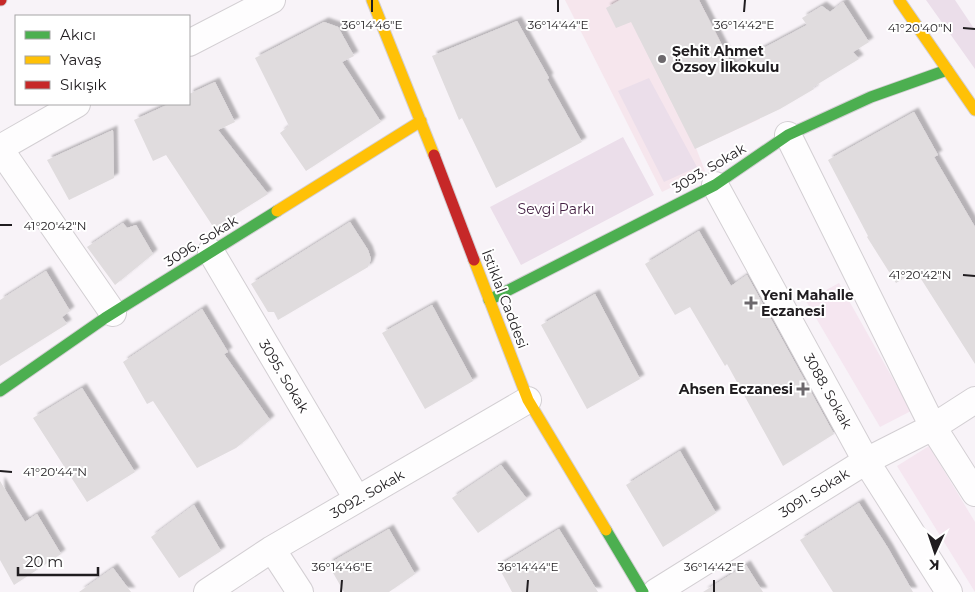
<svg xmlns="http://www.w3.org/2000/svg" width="975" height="592" viewBox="0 0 975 592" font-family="Montserrat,sans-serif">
  <defs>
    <filter id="shadow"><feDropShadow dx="4.5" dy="-4.5" stdDeviation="1" flood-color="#0004"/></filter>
  </defs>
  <rect width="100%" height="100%" fill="#f8f3f8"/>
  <path fill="#f5e6f0" d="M839 283 911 411 880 427 806 301Z
    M929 446 975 522V592L897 466Z"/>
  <path fill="#f6e6ed" d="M565 0H699L760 119 696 148 705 171 662 192Z"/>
  <path fill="#ebdeea" d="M926 0H955L975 30V69Z
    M649 78 697 167 664 182 618 91Z
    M623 137 654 195 521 265 490 207Z"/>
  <path fill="#e0dcde" filter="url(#shadow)" d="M620 0H699L732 65 807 25 802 18 822 6 830 12 843 2 869 42 853 52 859 59 813 87 814 89 780 109 695 149 631 22 616 28 606 8Z
    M517 21 549 78 547 79 582 142 496 188 462 118 459 120 432 56Z
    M324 22 338 27 354 56 342 62 381 122 306 171 280 133 289 126 255 58Z
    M215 82 235 122 218 130 268 194 214 228 166 155 153 161 134 120 169 104H189V94Z
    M914 112 938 155 934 157 975 227V364L916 271 896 283 867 237 868 236 828 160Z
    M113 130 114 178 69 200 47 160Z
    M350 222 368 250 371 259 368 267 278 320 274 312H268L251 284Z
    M123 223 127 228 136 225 153 254 115 285 87 247Z
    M699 231 731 286 747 275 834 434 783 466 727 364 725 366 690 307 675 315 645 264Z
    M46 271 70 311 62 317 67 324 0 366V300Z
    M595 294 640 379 587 409 541 325Z
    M432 305 473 381 425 409 382 333Z
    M202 309 228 352 224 354 270 420 236 448 197 468 153 401 147 404 123 362Z
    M82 388 135 472 87 502 33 418Z
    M680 451 716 513 663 547 626 485Z
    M501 465 527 499 478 533 452 498Z
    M0 481 25 522 37 514 61 554 14 585 0 560Z
    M859 503 888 548 913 592H833L800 540Z
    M194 505 221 551 179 578 151 537Z
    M389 529 415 574 389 592H344L328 564Z
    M559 529 598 592H512L498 566Z
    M746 565 763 592H703Z
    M113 568 131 592H79Z"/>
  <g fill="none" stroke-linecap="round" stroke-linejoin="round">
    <defs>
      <path id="street" d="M189 43 272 0
        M788 135 933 427 975 493
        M0 148 77 104
        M0 149 113 313
        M715 185 866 461 949 592
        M211 252 357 499
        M272 549 300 592
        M207 592 272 549 528 400
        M656 592 866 461 933 427 975 400"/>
      <path id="fast" d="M489 300 715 185 788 135 871 97 947 70
        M0 391 105 318 277 211
        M606 530 643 592"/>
      <path id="slow" d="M372 0 434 155
        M899 0 975 110
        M277 211 421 121
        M474 260 528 400 606 530"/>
      <path id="jam" d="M0 0H1
        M434 155 474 260"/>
    </defs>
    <use href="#street" stroke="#d3cfd3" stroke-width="28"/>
    <use href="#fast" stroke="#d3cfd3" stroke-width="13"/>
    <use href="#slow" stroke="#d3cfd3" stroke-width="13"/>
    <use href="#jam" stroke="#d3cfd3" stroke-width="13"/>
    <use href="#street" stroke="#fefdfe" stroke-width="26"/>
    <use href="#fast" stroke="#4caf50" stroke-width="11"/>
    <use href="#slow" stroke="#ffc107" stroke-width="11"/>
    <use href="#jam" stroke="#c62828" stroke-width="11"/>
  </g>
  <path fill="none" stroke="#201d20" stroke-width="2" d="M372 12V0M558 12V0M744 12 745 0M963 28 975 29M0 225H12M963 275 975 276M0 471 12 472M341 592 342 580M527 592 528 580M714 592V580"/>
  <g fill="#6c686c" stroke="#fff" stroke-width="2">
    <circle cx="662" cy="59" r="5"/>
    <path d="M748.5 295.5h5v5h5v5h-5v5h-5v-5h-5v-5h5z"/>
    <path d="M800.5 381.5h5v5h5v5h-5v5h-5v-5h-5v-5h5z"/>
  </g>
  <g text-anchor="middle" stroke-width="4" stroke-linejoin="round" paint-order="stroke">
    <g font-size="14" font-weight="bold" fill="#201d20" stroke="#fff" text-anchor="start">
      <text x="672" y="56">Şehit Ahmet<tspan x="672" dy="16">Özsoy İlkokulu</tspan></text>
      <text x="761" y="300">Yeni Mahalle<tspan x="761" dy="16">Eczanesi</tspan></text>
      <text x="793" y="394" text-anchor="end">Ahsen Eczanesi</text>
    </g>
    <g font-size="14" fill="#201d20" stroke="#fff">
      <text transform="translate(709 168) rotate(-31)" y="5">3093. Sokak</text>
      <text transform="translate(201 241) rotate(-32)" y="5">3096. Sokak</text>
      <text transform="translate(505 299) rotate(69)" y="5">İstiklal Caddesi</text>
      <text transform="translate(284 376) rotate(59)" y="5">3095. Sokak</text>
      <text transform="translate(828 391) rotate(61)" y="5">3088. Sokak</text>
      <text transform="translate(814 493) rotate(-32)" y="5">3091. Sokak</text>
      <text transform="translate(367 494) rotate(-30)" y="5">3092. Sokak</text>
    </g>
    <g font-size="14" fill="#421e41" stroke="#fff">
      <text x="556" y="214">Sevgi Parkı</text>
    </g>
  </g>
  <g font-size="12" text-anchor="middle" fill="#201d20" stroke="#fff" stroke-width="4" stroke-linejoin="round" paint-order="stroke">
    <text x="372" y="29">36°14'46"E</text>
    <text x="558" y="29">36°14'44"E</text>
    <text x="744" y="29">36°14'42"E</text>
    <text x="920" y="32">41°20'40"N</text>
    <text x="55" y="230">41°20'42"N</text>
    <text x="920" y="279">41°20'42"N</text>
    <text x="55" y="476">41°20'44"N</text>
    <text x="342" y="571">36°14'46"E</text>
    <text x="528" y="571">36°14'44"E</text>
    <text x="714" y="571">36°14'42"E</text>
  </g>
  <rect x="15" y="15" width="175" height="90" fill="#ffffff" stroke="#a6a5a6"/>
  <rect x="25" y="31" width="25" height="8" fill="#4caf50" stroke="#a6a5a6"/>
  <text x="60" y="40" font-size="15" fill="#201d20">Akıcı</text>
  <rect x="25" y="56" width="25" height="8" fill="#ffc107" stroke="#a6a5a6"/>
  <text x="60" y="65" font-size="15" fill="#201d20">Yavaş</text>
  <rect x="25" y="81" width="25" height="8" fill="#c62828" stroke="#a6a5a6"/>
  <text x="60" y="90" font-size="15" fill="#201d20">Sıkışık</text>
  <g transform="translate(935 552) rotate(183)" stroke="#ffffff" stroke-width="4" paint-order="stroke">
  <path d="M0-4L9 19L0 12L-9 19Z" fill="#201d20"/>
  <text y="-8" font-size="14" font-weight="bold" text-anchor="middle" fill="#201d20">K</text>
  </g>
  <path d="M18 567v8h80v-8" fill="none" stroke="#201d20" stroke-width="2.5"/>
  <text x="25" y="567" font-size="15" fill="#201d20" stroke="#ffffff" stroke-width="4" paint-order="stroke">20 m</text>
</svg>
